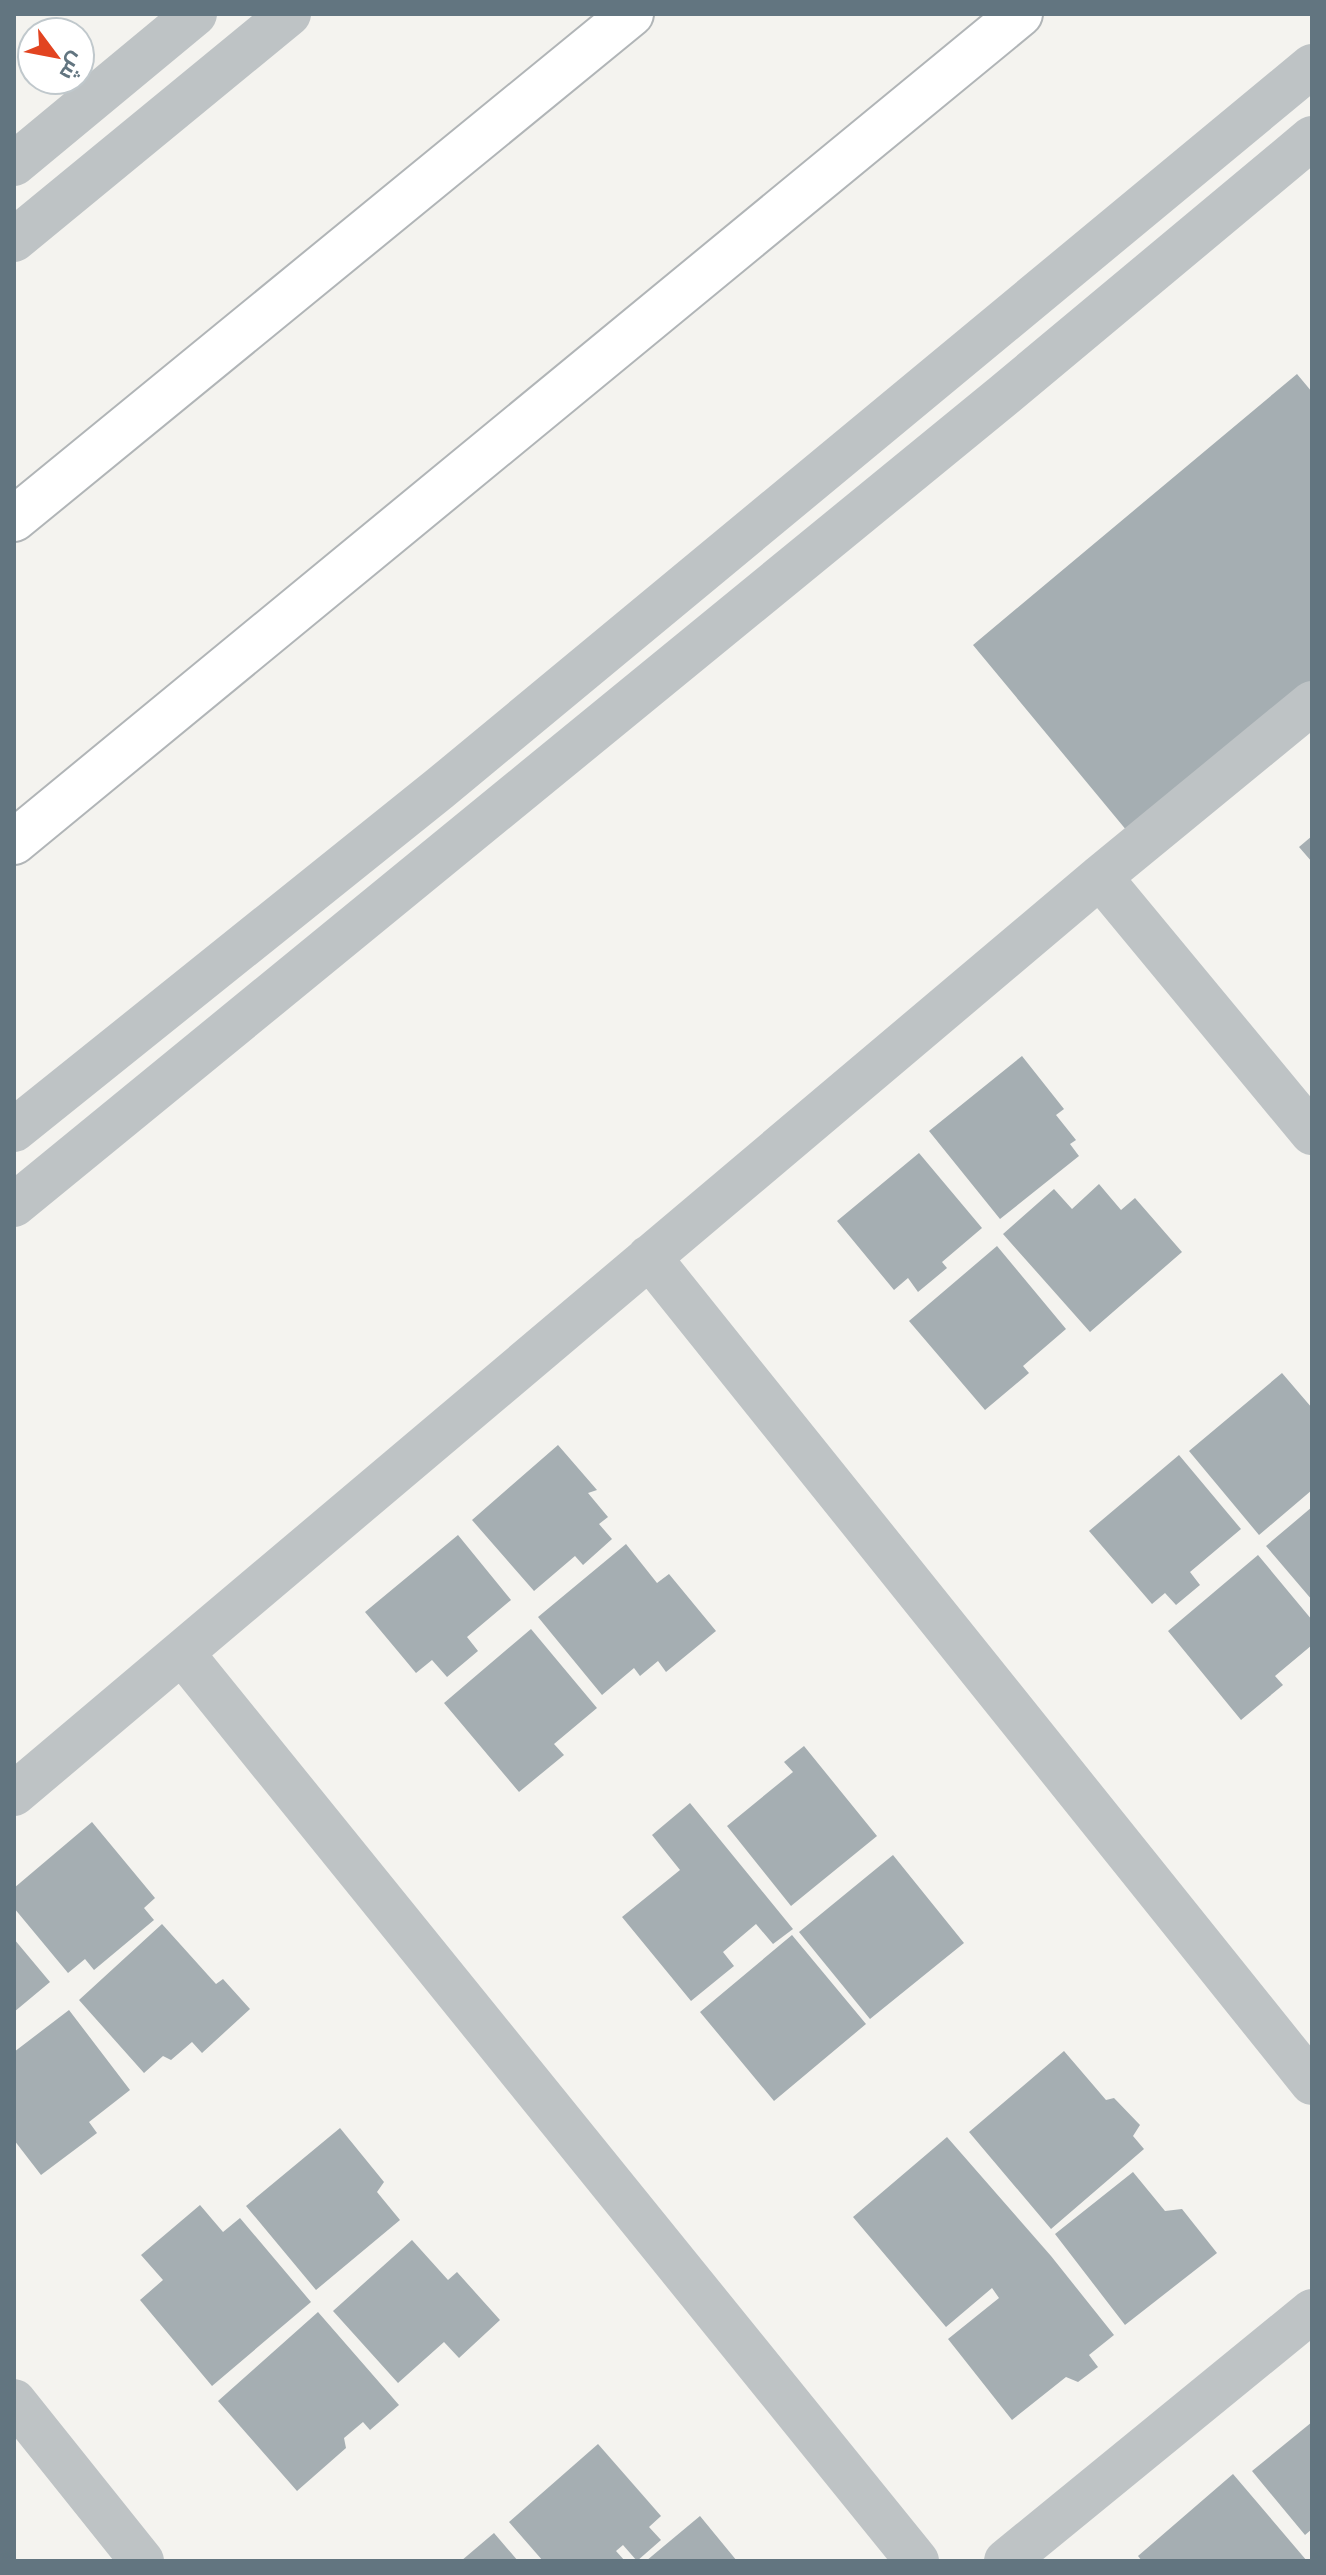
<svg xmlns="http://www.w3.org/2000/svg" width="1326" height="2575" viewBox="0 0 1326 2575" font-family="Raleway,Cairo,sans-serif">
  <rect width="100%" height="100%" fill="#f4f3ef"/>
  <path fill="#a5aeb2" d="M1297 374 1312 392V685L1132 837 973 645Z
    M1312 836V862L1299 847Z
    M1022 1056 1064 1109 1056 1115 1076 1140 1070 1144 1079 1156 1000 1219 929 1131Z
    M919 1153 982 1228 942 1262 947 1268 918 1292 908 1278 894 1290 837 1221Z
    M1099 1184 1121 1210 1135 1198 1182 1252 1090 1332 1003 1234 1054 1189 1072 1209Z
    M997 1246 1066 1329 1023 1366 1029 1373 985 1410 909 1321Z
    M1282 1373 1312 1408V1490L1259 1535 1189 1451Z
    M558 1445 597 1490 588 1493 608 1517 599 1524 612 1539 583 1565 575 1556 534 1591 472 1520Z
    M1179 1455 1241 1529 1190 1572 1200 1585 1176 1605 1165 1593 1152 1604 1089 1531Z
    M1312 1507V1600L1266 1546Z
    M458 1535 511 1600 467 1637 478 1651 447 1677 432 1660 416 1673 365 1612Z
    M626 1544 657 1583 669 1574 716 1631 666 1672 658 1661 640 1676 634 1668 602 1695 538 1617Z
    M1258 1555 1312 1620V1645L1275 1676 1283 1685 1241 1720 1168 1631Z
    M531 1629 597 1708 554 1744 564 1755 519 1792 444 1703Z
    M804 1746 877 1836 791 1906 727 1826 793 1772 784 1762Z
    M690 1803 793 1929 773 1944 756 1924 723 1952 734 1966 691 2001 622 1917 680 1870 652 1835Z
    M92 1822 155 1898 144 1908 154 1920 94 1970 85 1959 68 1973 14 1908V1888Z
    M893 1855 964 1943 870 2019 799 1932Z
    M162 1924 216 1984 223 1979 250 2009 202 2053 192 2042 171 2060 163 2056 144 2073 79 2000Z
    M792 1935 866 2024 774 2101 700 2012Z
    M14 1939 50 1982 14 2012Z
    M69 2010 130 2090 89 2122 97 2133 41 2175 14 2140V2052Z
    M1064 2051 1106 2100 1114 2098 1140 2125 1133 2136 1144 2149 1051 2229 969 2132Z
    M340 2128 384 2182 377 2192 400 2220 316 2290 246 2206Z
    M947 2137 1051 2256 1114 2335 1089 2355 1098 2367 1078 2382 1066 2377 1012 2420 948 2339 999 2298 992 2288 946 2327 853 2217Z
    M1133 2172 1165 2211 1182 2209 1217 2253 1125 2325 1055 2234Z
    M200 2205 223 2232 240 2218 311 2302 212 2386 140 2300 163 2280 141 2255Z
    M412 2240 448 2280 457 2272 500 2320 459 2358 444 2342 398 2383 333 2311Z
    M318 2312 399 2405 370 2430 363 2422 344 2438 346 2448 297 2491 218 2401Z
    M1312 2422V2529L1305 2535 1252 2471Z
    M598 2444 661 2516 649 2527 661 2540 637 2561 623 2545 616 2551 625 2561H543L509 2522Z
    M1233 2474 1307 2561H1142L1138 2556Z
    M700 2516 737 2561H646Z
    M494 2533 518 2561H461Z"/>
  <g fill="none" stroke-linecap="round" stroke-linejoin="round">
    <defs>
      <path id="highway" d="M14 519 631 14
        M14 842 1020 14"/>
    </defs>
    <use href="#highway" stroke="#b1b5b7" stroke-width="48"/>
    <path stroke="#bec3c5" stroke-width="44" d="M14 164 195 14
      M14 240 289 14
      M1100 877 1312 1133
      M14 1130 439 789 1312 66
      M14 1205 1004 395 1312 138
      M649 1257 1312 2083
      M182 1653 917 2561
      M14 1794 1100 877 1312 703
      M14 2401 142 2561
      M1006 2561 1312 2311"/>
    <use href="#highway" stroke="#fff" stroke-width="44"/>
  </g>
  <rect width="1326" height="2575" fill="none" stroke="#627580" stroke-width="32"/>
  <g transform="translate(56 56) rotate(122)"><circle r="38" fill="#ffffff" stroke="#c0c8cc" stroke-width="2"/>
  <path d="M0-6L14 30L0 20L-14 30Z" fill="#e24421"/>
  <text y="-12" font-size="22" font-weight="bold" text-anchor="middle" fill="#627580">ش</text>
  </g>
</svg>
